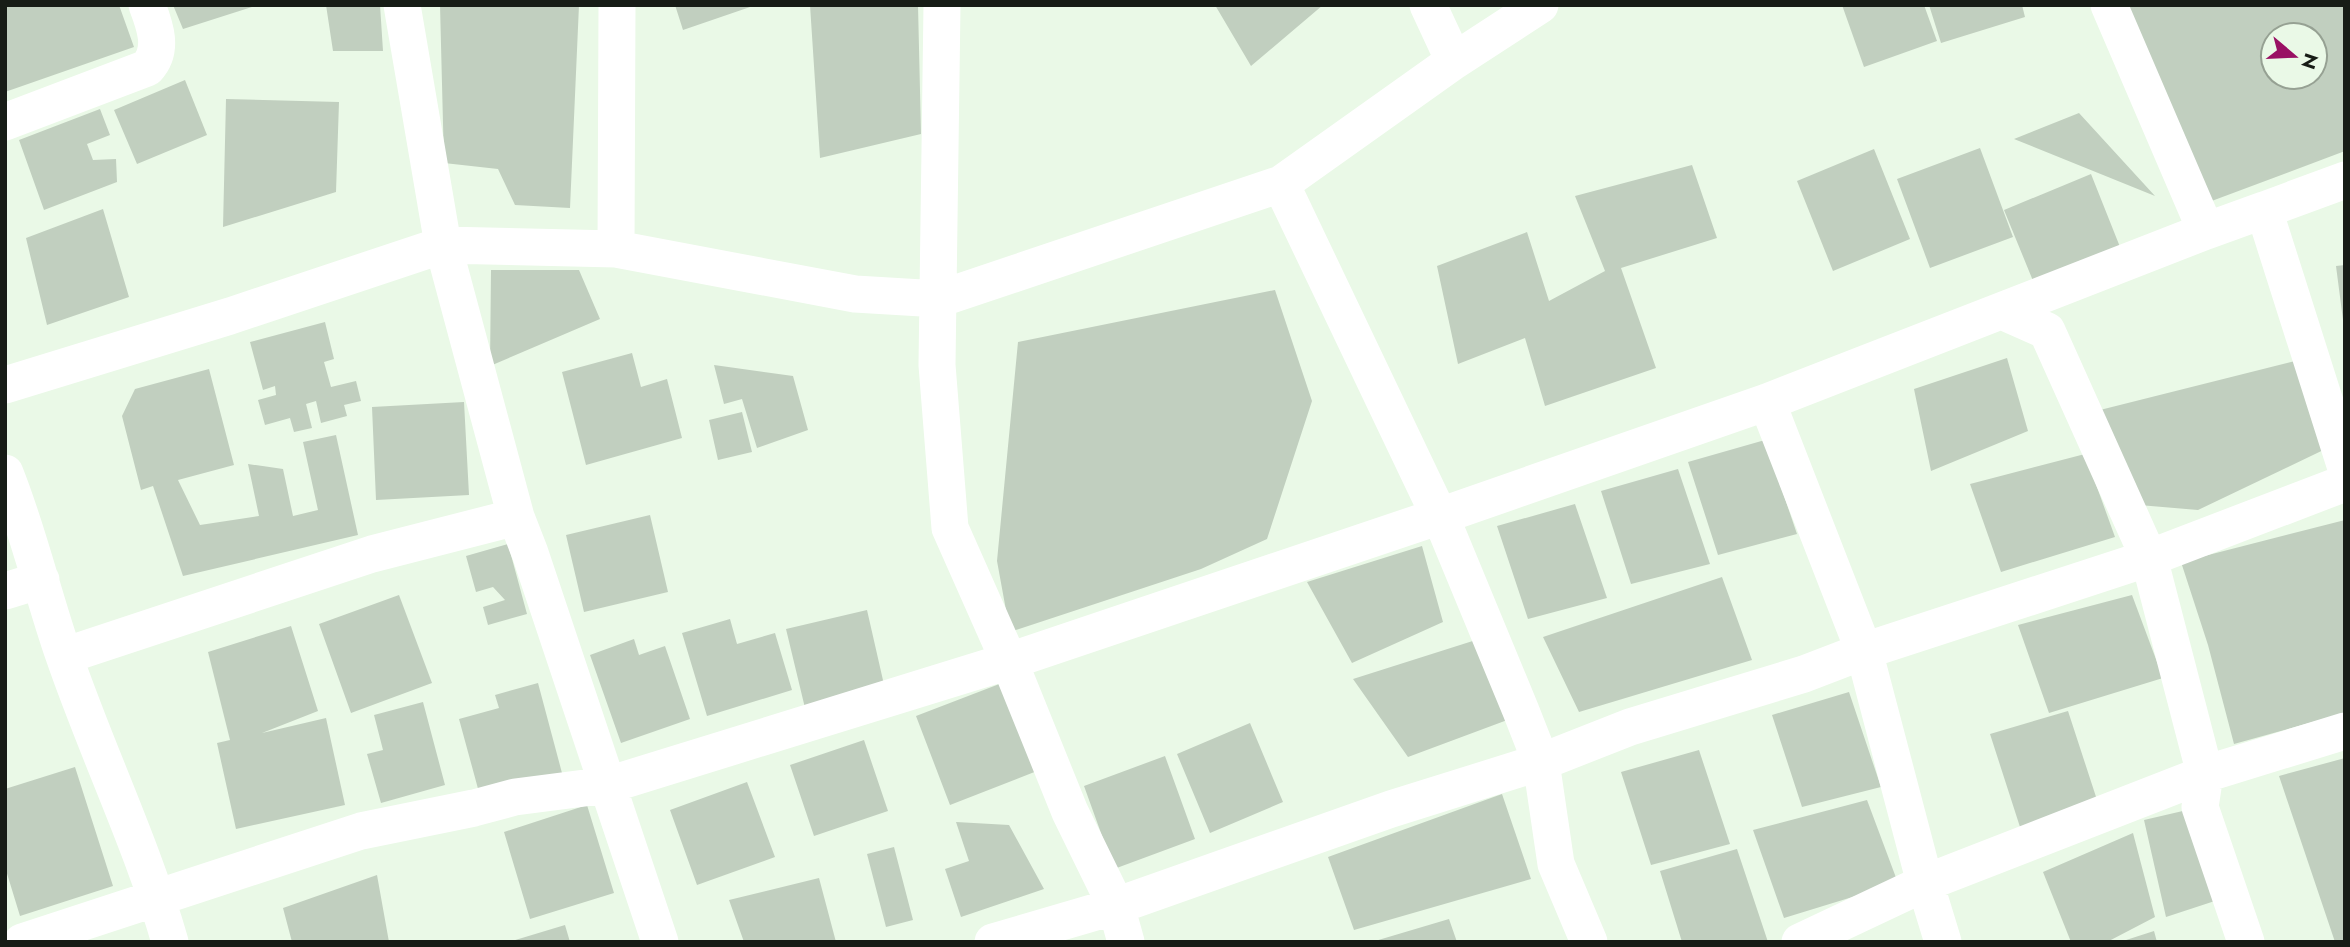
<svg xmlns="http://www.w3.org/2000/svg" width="2350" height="947" viewBox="0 0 2350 947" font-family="Jost,sans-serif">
  <rect width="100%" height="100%" fill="#eaf9e7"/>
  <path fill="#c1cfbf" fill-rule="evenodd" d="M5 5H119L134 47 5 92Z
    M173 5H255V6L183 29Z
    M326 5H380L383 51H333Z
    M440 5H579L570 208 515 205 498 169 444 163Z
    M675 5H753V6L683 30Z
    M810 5H918L921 134 820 158Z
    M1215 5H1323L1251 66Z
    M1842 5H1924L1937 41 1864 67Z
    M1929 5H2022L2025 17 1941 43Z
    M2122 5H2345V151L2209 202ZM2273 35H2315V77H2273Z
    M185 80 207 135 137 164 114 110Z
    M226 99 339 102 336 192 223 227Z
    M100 109 110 135 87 144 93 160 116 159 117 182 44 210 19 140Z
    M2079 113 2155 196 2014 139Z
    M1980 148 2013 237 1930 268 1897 179Z
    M1874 149 1910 239 1833 271 1797 181Z
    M1692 165 1717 238 1621 268 1656 368 1545 406 1525 338 1458 364 1437 266 1527 232 1549 301 1605 271 1575 196Z
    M2091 174 2124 257 2038 293 2004 210Z
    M103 209 129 297 47 325 26 238Z
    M2345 265V320H2343L2336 266Z
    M491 270H579L600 319 490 366Z
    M1275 290 1312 401 1267 539 1201 569 1010 632 997 561 1018 342Z
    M325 322 334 359 324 362 331 387 356 381 361 401 344 405 347 416 321 423 316 401 306 404 312 428 294 432 290 418 265 425 258 400 276 395 275 386 263 390 250 342Z
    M632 353 641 387 667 379 682 438 586 465 562 372Z
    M2311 357 2338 443 2198 510 2139 505 2100 410Z
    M2007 358 2028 431 1931 471 1914 389Z
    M714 365 793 376 808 430 757 448 742 399 724 404Z
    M209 369 234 465 178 480 200 525 259 516 248 464 283 469 293 516 318 510 303 442 336 435 358 535 183 576 153 486 141 490 122 416 135 389Z
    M464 402 469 495 376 500 372 407Z
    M742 412 752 452 718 460 709 420Z
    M1765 440 1797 534 1718 555 1688 462Z
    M2085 454 2115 537 2001 572 1970 484Z
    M1678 469 1710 564 1631 584 1601 491Z
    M1575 504 1607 598 1528 619 1497 526Z
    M650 515 668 592 584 612 566 535Z
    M2345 520V713L2234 744 2208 645 2181 562Z
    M508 544 527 614 488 625 483 607 505 600 493 587 476 592 466 556Z
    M1422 546 1443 622 1352 663 1307 582Z
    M1722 577 1752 660 1579 712 1543 637Z
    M399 595 432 683 351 713 319 624Z
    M2132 595 2163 678 2049 713 2018 625Z
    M867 610 885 689 805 708 786 629Z
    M730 619 737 644 775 633 792 690 707 716 682 633Z
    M291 626 318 711 262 733 326 718 345 805 236 829 217 743 230 740 208 652Z
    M634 639 639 655 665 646 690 719 621 743 590 655Z
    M1479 639 1510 719 1408 757 1353 679Z
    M538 683 562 773 480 796 459 719 499 708 495 695Z
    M1002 683 1037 771 950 805 916 716Z
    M1849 692 1881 787 1802 807 1772 715Z
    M423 702 445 785 381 803 367 754 383 750 374 715Z
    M2068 711 2099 806 2020 827 1990 734Z
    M1250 723 1283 802 1210 833 1177 754Z
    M864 740 888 811 814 836 790 765Z
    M1699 750 1730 844 1651 865 1621 772Z
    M1165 756 1195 839 1114 869 1084 786Z
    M2345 758V942H2335L2279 776Z
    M75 767 113 886 20 916 5 867V789Z
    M747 782 775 857 697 885 670 810Z
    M1502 794 1531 879 1354 930 1328 857Z
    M1867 800 1898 883 1784 918 1753 830Z
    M587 805 614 893 530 919 504 832Z
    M2200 807 2230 896 2166 917 2144 820Z
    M956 822 1009 825 1044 889 961 917 945 869 969 861Z
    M2133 833 2155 917 2107 942H2071L2043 872Z
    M894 847 913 920 886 927 867 854Z
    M1737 849 1768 942H1682L1660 871Z
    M377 875 389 942H292L283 908Z
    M819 878 836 942H744L729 900Z
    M1449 919 1457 942H1375V941Z
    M565 925 570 942H512V941Z
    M2154 931 2157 942H2124L2123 941Z"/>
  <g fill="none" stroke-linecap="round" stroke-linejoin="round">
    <path stroke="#fff" stroke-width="37" d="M402 5 443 245 516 517 530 553 660 942
      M942 5 937 365 950 528 1009 661 1070 812 1116 906 1126 942
      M1428 5 1454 61
      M2109 5 2206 231
      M5 122 147 68C164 50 155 26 147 5
      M2345 180 2264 210 2345 465
      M1281 184 1447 532 1521 711 1541 762 1556 864 1589 942
      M616 249 617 5
      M2002 311 2047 331 2149 558 2205 774 2200 807 2246 942
      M5 385 230 316 443 245 616 249 855 294 939 299 1281 184 1454 61 1540 5
      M1767 402 1864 651 1925 883 1943 942
      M5 473C29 533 43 596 64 656 97 752 142 844 170 942
      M5 591 41 580
      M64 656 372 554 516 517
      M22 942 361 831 474 808 515 797 608 785 1009 661 1440 516 1767 402 2206 231 2264 210
      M993 942 1116 906 1391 809 1541 762 1630 727 1804 674 1864 651 2149 558 2345 483
      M1800 942 1925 883 2205 774 2345 731"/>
  </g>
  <rect width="2350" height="947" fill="none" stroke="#171c16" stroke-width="14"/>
  <g transform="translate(2294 56) rotate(109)"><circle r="33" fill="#eaf9e7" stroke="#96a193" stroke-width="2"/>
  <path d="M0-5L12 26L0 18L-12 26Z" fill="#991164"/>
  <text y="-10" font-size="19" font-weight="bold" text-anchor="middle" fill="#171c16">N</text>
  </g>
</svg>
